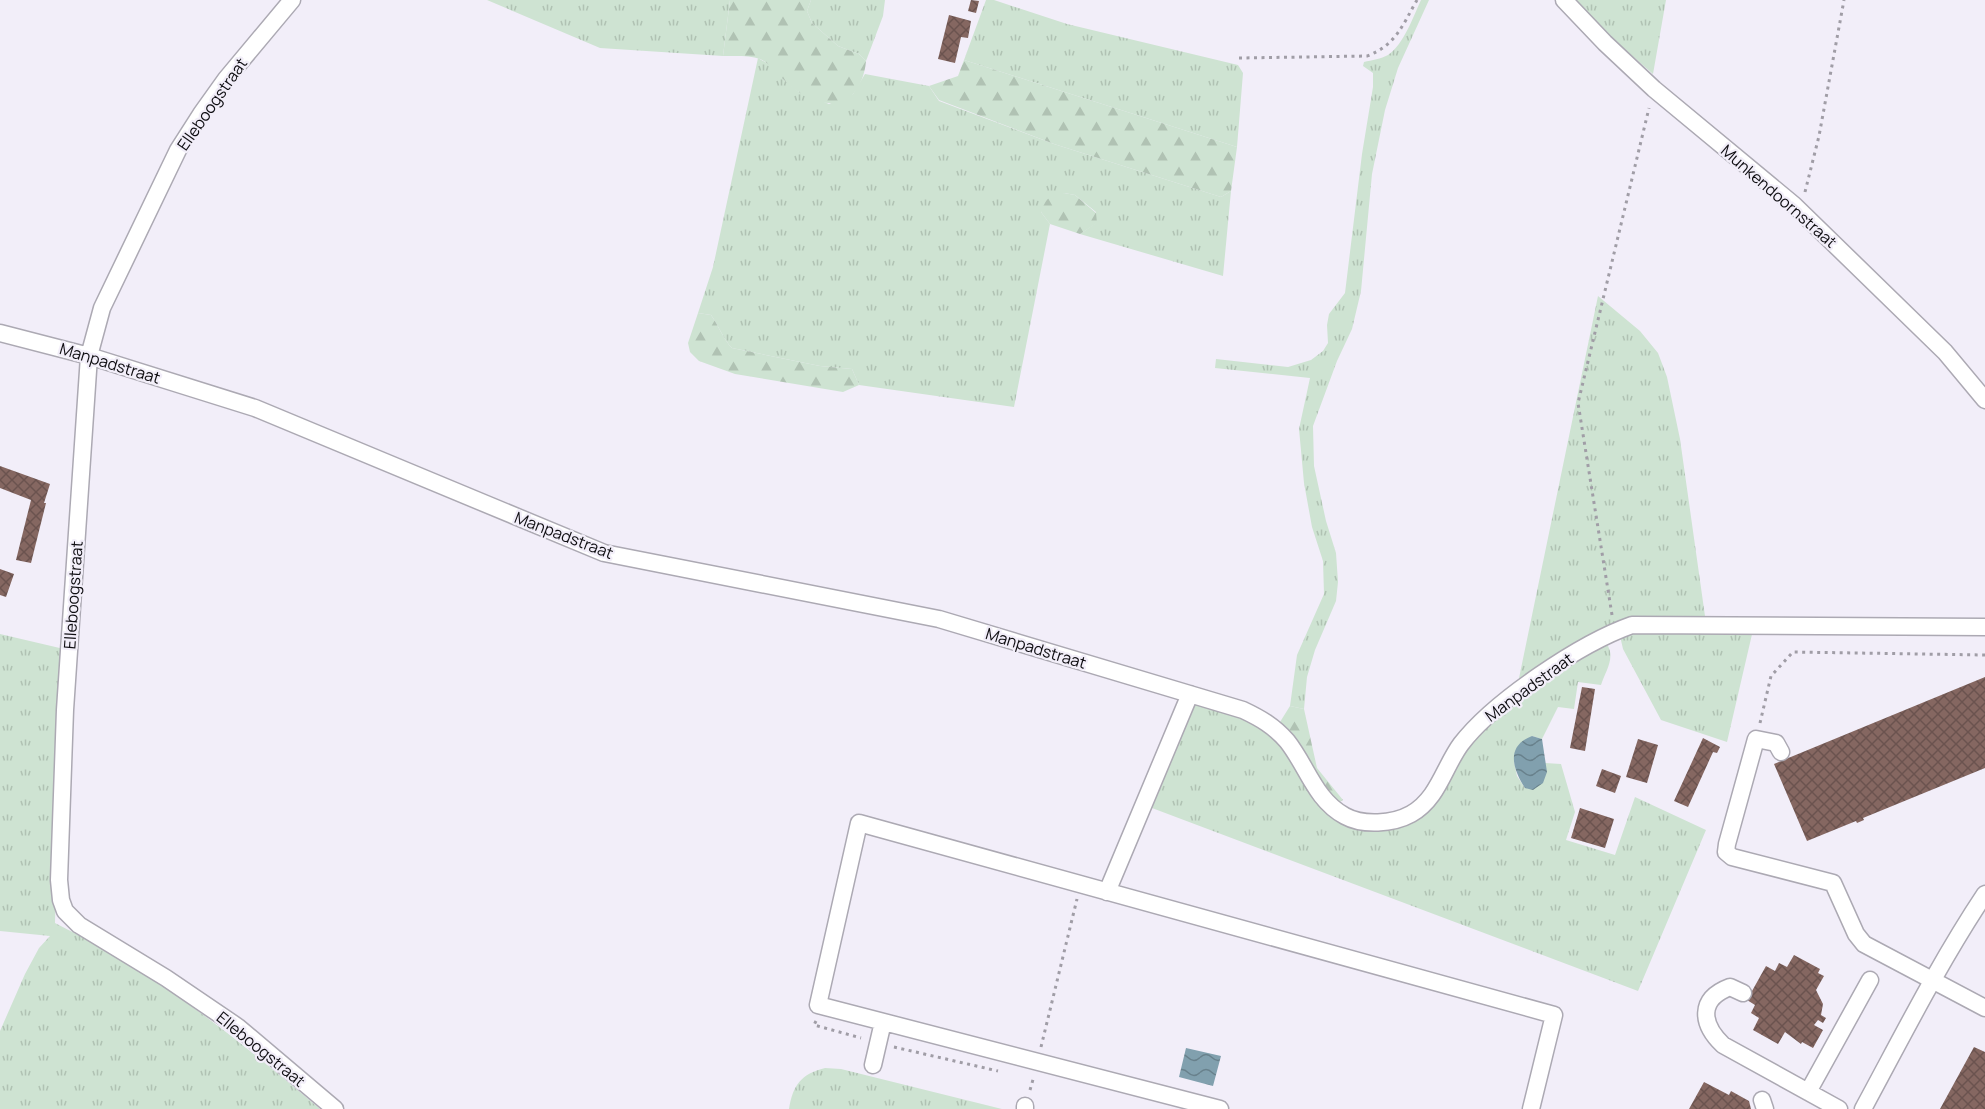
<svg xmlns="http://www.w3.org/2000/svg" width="1985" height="1109" viewBox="0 0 1985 1109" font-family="Manrope,sans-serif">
  <defs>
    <pattern id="grass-tufts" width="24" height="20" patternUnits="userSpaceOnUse" patternTransform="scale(1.5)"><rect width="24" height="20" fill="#cee3d2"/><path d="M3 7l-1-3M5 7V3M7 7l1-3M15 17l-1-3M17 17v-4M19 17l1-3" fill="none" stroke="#b0c2b3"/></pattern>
    <pattern id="forest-firs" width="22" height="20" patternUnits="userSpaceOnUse" patternTransform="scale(1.5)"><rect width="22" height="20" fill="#cee3d2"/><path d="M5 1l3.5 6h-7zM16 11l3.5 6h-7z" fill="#b0c2b3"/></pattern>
    <pattern id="water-waves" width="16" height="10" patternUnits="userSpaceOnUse" patternTransform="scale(1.5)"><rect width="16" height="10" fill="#81a0ae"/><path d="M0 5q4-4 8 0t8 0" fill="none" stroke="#68818c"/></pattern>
    <pattern id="building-cross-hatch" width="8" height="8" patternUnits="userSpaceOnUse" patternTransform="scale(1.5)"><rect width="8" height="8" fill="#856761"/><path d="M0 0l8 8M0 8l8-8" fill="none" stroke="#6b534f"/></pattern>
  </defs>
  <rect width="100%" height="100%" fill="#f2eef9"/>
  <path fill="url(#grass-tufts)" d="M487 0H730L723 56 600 48Z
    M811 0H885L883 16 866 61 859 54 838 46 812 23 807 11Z
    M986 0H994L1067 24 1238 65 1243 73 1237 147 964 60Z
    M1421 0H1429L1398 68 1385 110 1372 174 1361 291 1352 329 1337 361 1313 426 1314 466 1326 521 1336 553 1338 582 1336 601 1315 650 1307 677 1304 709 1290 706 1297 655 1324 594 1323 561 1312 527 1304 483 1299 429 1310 378 1215 368 1216 359 1288 367 1311 360 1323 351 1328 343 1327 325 1329 314 1345 293 1362 154 1373 87V73L1363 66 1364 62C1372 60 1381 59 1388 55 1404 44 1413 17 1421 0Z
    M1575 0H1666L1653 74 1615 41Z
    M758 58 774 67 784 80 799 92 829 104 853 94 865 74 929 86 939 101 1054 144 1221 197 1231 191 1223 276 1080 234 1096 223V212L1075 195 1064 193 1041 212 1050 224 1014 407 859 385 852 369 820 366 732 348C723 339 719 326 711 315L698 313 713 267Z
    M1598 296 1640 331 1658 353 1667 377 1680 439 1705 616H1632L1598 632 1518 683Z
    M1753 630 1727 742 1661 720 1623 649 1620 636 1631 632Z
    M0 634 64 649 60 687 55 923C154 972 237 1038 320 1109H0V1031L25 974 39 948 50 936 0 931Z
    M1603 644 1608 646C1615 659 1605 672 1601 685L1578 682 1574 709 1558 707 1542 739 1532 736 1514 762 1517 776 1525 788 1546 772 1545 763 1561 764 1575 812 1566 840 1615 855 1635 797 1706 830 1638 991 1144 805 1188 699 1237 714 1269 730 1331 815 1409 821C1436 787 1462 750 1493 719 1524 688 1566 667 1603 644Z
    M825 1068 841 1069 1002 1109H789C793 1085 801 1074 825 1068Z"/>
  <path fill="url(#forest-firs)" d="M730 0H811L807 11 812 23 838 46 859 54 866 61C865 74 860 88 850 97 831 113 798 95 784 80 776 72 771 64 760 59 750 55 734 56 723 56Z
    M964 60 1237 147 1231 191 1221 197 1054 144 939 100 929 86 958 76Z
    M1064 193 1075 195 1096 213 1097 223 1080 234 1050 224 1041 212C1046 198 1050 195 1064 193Z
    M698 313 711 315C719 326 723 339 732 348L820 366 852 369 859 385 843 392 735 374 699 361 690 352 688 343Z
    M1290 706 1304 709 1317 768 1343 800 1338 803 1332 800 1294 740 1280 722Z"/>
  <path fill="url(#water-waves)" d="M1532 736 1542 739 1547 772 1543 783 1533 790 1525 788C1512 768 1506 746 1532 736Z
    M1186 1048 1221 1056 1213 1086 1179 1077Z"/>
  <path fill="url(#building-cross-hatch)" d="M971 0 979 1 976 13 968 11Z
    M949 15 971 21 968 38 961 37 955 63 938 59Z
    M0 466 50 484 44 503H46L31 563 16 560 31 500 0 488Z
    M0 569 14 574 6 597 0 595Z
    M1985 677V768L1863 818 1864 820 1857 823 1856 821 1807 841 1774 764Z
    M1582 687 1595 689 1585 751 1570 748Z
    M1703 738 1720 747 1717 753 1713 752 1688 807 1674 801Z
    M1638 739 1658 745 1647 783 1626 777Z
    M1602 769 1621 776 1615 793 1596 786Z
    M1580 808 1614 819 1605 848 1571 838Z
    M1794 955 1820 969 1818 973 1824 976 1816 990 1823 1004 1821 1015 1826 1018 1823 1023 1818 1020 1814 1025 1823 1030 1813 1048 1802 1042 1801 1044 1785 1032 1778 1044 1753 1030 1759 1018 1751 1013 1755 1005 1747 1000 1766 966 1775 971 1779 963 1787 967Z
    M1974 1047 1985 1052V1109H1940Z
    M1704 1082 1729 1095 1731 1091 1749 1101 1751 1109H1689Z"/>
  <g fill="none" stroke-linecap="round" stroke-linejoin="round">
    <defs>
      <path id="minor" d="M292 0 226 79 201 114 178 150 102 308 89 356 65 710 59 880 61 900 65 911 79 925 166 978 238 1027 335 1109
        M1564 0 1605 43 1654 89 1794 205 1945 352 1985 400
        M0 333 89 356 255 408 604 553 939 619 1243 710C1260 718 1274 726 1287 741 1307 766 1315 800 1345 816 1363 826 1393 824 1411 814 1438 799 1444 767 1461 744 1494 701 1581 643 1632 625L1985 627
        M1781 752 1776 743 1756 739 1727 844 1726 852 1732 857 1833 883 1856 934 1864 944 1985 1008
        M1107 892 1190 694
        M1743 993 1730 987C1698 999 1701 1024 1723 1045L1839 1109
        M873 1065 883 1022
        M1808 1092 1870 980
        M1762 1100 1765 1109
        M1025 1109V1106
        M1220 1109 818 1005 859 823 1554 1015 1531 1109
        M1863 1109C1902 1037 1939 963 1985 894"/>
    </defs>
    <use href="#minor" stroke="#aca9b3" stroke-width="19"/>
    <path stroke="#a09da6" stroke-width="3" stroke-dasharray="3 4.5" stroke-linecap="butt" d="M1239 58 1367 56C1396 45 1402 26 1417 0
      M1805 192 1819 136 1844 0
      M1612 615 1578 403 1649 108
      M1760 723 1771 676 1793 652 1985 655
      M816 1021 814 1025 861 1038
      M894 1047 998 1071
      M1041 1047 1077 899
      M1030 1090 1034 1076"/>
    <use href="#minor" stroke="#fff" stroke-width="16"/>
  </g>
  <g text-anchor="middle" stroke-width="4.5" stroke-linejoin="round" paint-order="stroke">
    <g font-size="16" fill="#0e0d11" stroke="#f2eef9">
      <text transform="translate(212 104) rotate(-55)" y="6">Elleboogstraat</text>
      <text transform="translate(1779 196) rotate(41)" y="6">Munkendoornstraat</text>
      <text transform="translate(110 363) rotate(17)" y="6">Manpadstraat</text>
      <text transform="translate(564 535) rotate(21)" y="6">Manpadstraat</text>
      <text transform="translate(73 595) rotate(-86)" y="6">Elleboogstraat</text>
      <text transform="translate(1036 648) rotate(17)" y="6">Manpadstraat</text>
      <text transform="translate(1529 687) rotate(-36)" y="6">Manpadstraat</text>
      <text transform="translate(261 1049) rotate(39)" y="6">Elleboogstraat</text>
    </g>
  </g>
</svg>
